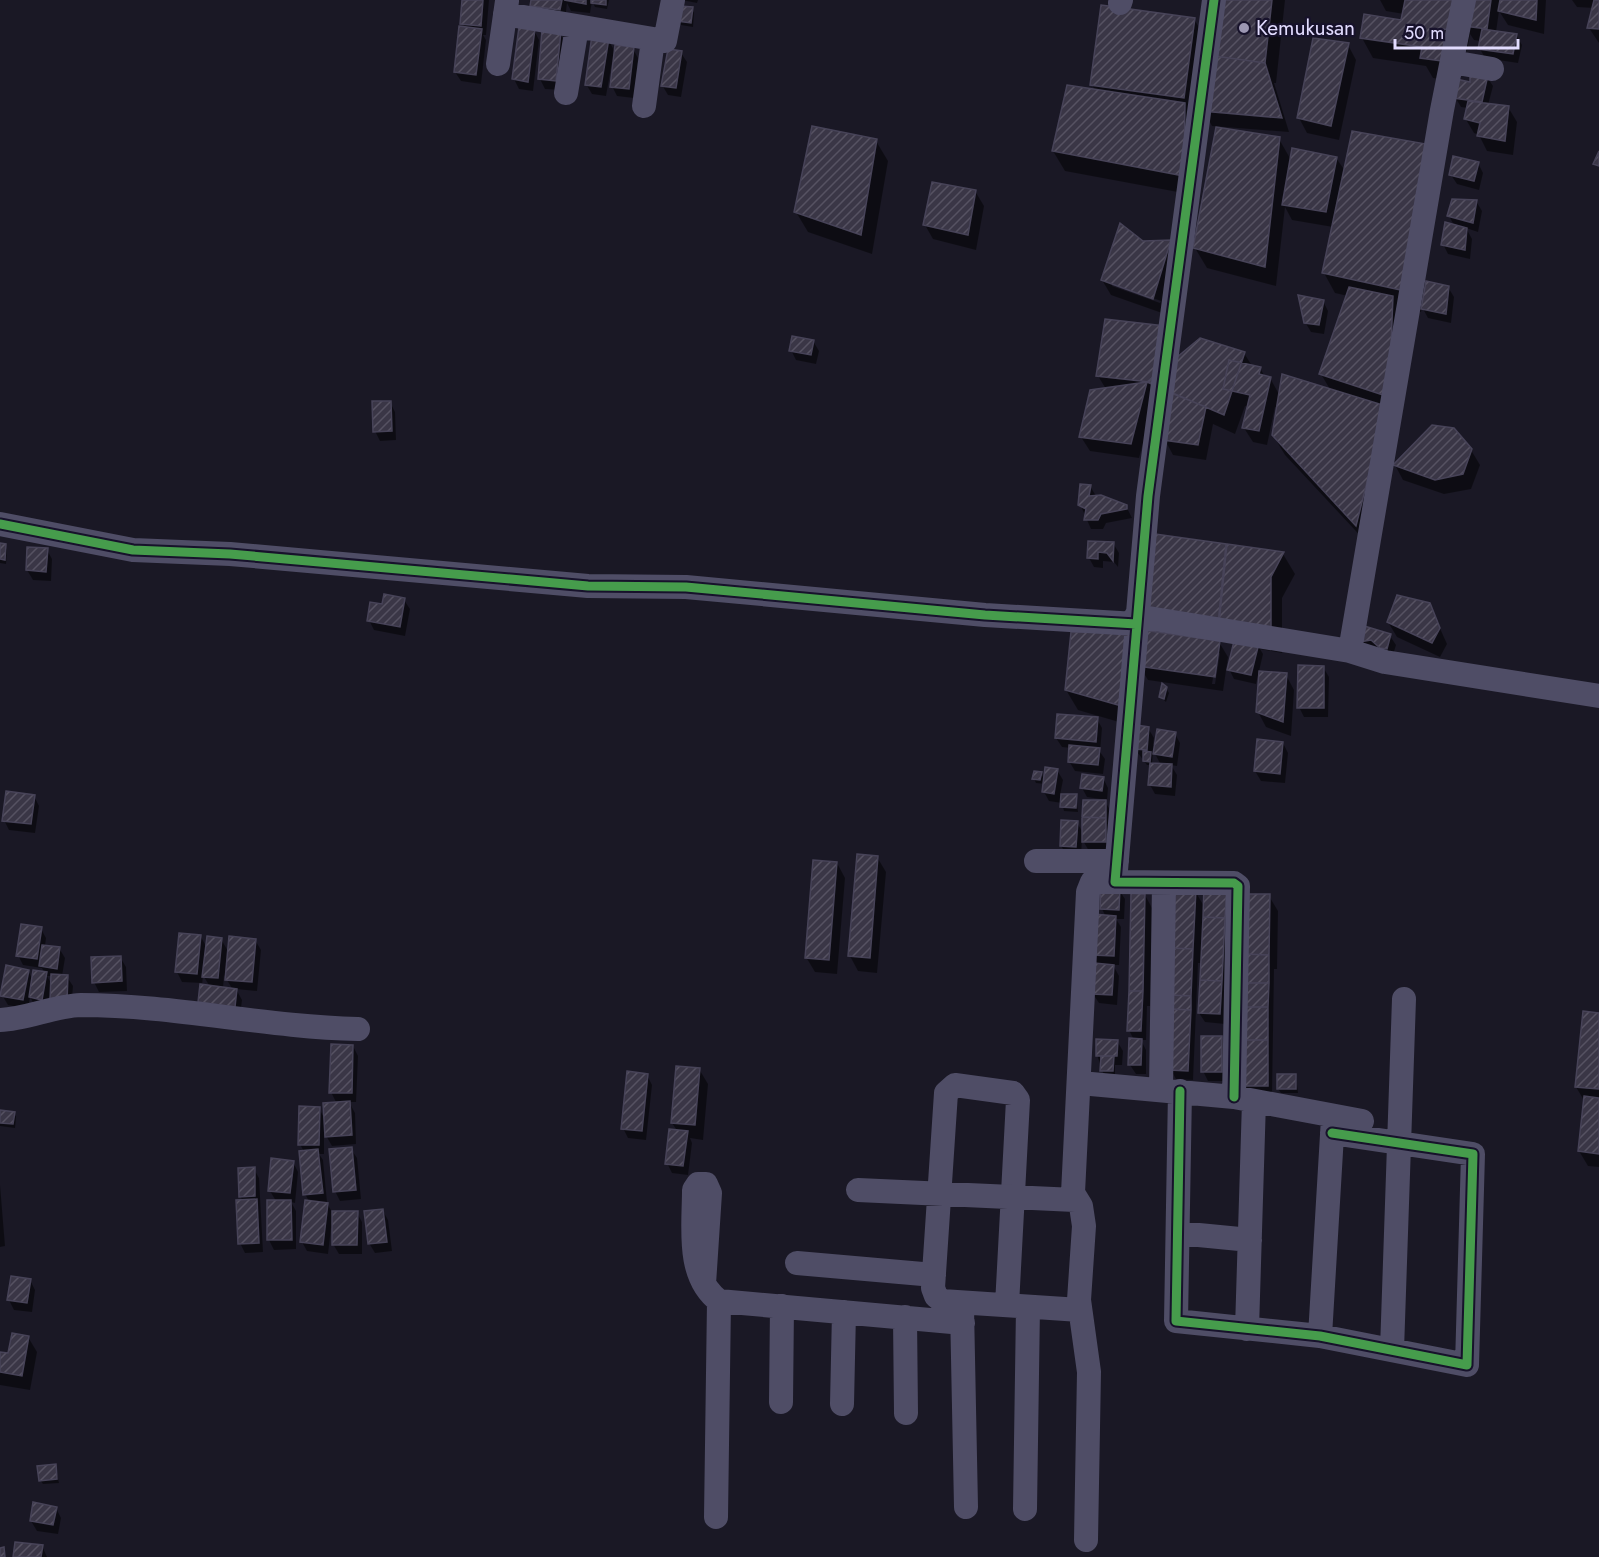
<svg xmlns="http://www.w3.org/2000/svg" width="1599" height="1557" viewBox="0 0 1599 1557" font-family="Jost,sans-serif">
  <defs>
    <pattern id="building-hatch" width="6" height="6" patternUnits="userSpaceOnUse" patternTransform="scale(1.5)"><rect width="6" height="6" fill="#3a3646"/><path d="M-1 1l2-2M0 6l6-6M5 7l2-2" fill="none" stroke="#565262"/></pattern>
  </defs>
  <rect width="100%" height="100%" fill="#1a1825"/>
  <path fill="#0007" fill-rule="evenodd" d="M464 0H489L486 35H483L486 40 481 84 461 81 455 72 465 28 462 23Z
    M532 0H609L607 9 595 7 592 1 590 13 571 11 567 3 565 19 537 15 532 6Z
    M682 0H698L697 3Z
    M1224 0H1285L1276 83H1274L1289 132 1212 126 1204 111Z
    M1380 0H1546L1544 34 1508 25 1499 11 1496 32 1516 35 1522 45 1518 63 1485 58 1480 49 1481 41 1474 40 1470 34 1467 51 1460 50 1464 57 1460 81 1472 84 1487 77 1493 86 1488 105 1508 107 1517 122 1513 155 1487 151 1479 135 1474 133 1465 118 1468 108 1461 107 1455 97 1457 81 1433 78 1426 66 1373 58 1362 38 1403 22 1404 14 1386 11Z
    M1572 0H1599V43L1589 28 1594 8 1577 7Z
    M692 9 694 13 693 27 681 25 679 21Z
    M1194 19 1206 39 1194 195 1065 171 1053 151 1095 91 1092 84Z
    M534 30 539 40 533 91 519 89 514 79Z
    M560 33 565 43 561 90 545 89 540 79Z
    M608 39 615 52 633 49 638 58 634 98 617 96 612 86 614 62H612L606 96 592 94 586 84Z
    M1348 45 1356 60 1339 140 1307 133 1299 118Z
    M681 53 687 62 681 97 668 95 662 85Z
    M1279 139 1291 160 1336 158 1424 282 1448 287 1454 297 1451 323 1428 318 1422 307 1421 312 1397 306 1368 544 1285 455 1273 435 1278 408 1275 407 1267 445 1253 442 1244 428 1248 407 1245 406 1235 434 1213 424 1206 460 1173 455 1165 440 1156 394 1139 458 1090 451 1081 437 1106 389 1098 376 1244 353 1252 366 1260 368 1265 377 1270 378 1280 396 1331 391 1321 374 1348 296 1335 293 1324 273 1333 227 1292 220 1285 207 1276 286 1207 268 1195 248Z
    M876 141 888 161 872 254 808 232 796 212Z
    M1478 163 1483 173 1479 190 1457 184 1451 175Z
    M975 191 984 206 976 250 933 239 925 225Z
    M1476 201 1482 211 1478 232 1466 228 1472 239 1470 259 1448 254 1443 244 1455 227 1449 216Z
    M1170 242 1162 313 1111 295 1102 280ZM1112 283 1161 301 1160 303 1112 286Z
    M1323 301 1328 311 1324 334 1311 332 1305 322Z
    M813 341 819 351 816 364 796 360 791 350Z
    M390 402 395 412 396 440 380 441 375 431Z
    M1471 450 1480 465 1471 489 1444 494 1403 480 1395 465Z
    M1090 486 1096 496 1126 506 1132 518 1106 523 1103 529H1091L1080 504Z
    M1090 542 1113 543 1119 553 1118 567 1114 562 1103 561V568L1094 567 1089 558Z
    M0 545H5L7 550 6 564 0 563Z
    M1225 545 1228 551 1229 546 1283 554 1295 574 1282 598V653L1260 649 1263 654 1256 684 1234 679 1229 669 1235 644 1229 639 1228 643 1219 642 1228 657 1223 691 1148 680 1140 667 1136 727 1078 710 1066 690 1154 633 1142 611ZM1217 653H1220L1215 684H1212Z
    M47 550 52 559 51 581 33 580 27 570Z
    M404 600 410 609 405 636 374 630 369 620 384 606Z
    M1429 604 1447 644 1440 657 1397 637 1388 622Z
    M1390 636 1396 645 1392 658 1364 650 1358 640Z
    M1323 667 1329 677 1328 717H1304L1299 707Z
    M1286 675 1294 690 1291 736 1266 727 1258 712Z
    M1166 688 1169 693 1166 702 1161 697Z
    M1097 719 1102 728 1100 752 1105 759 1103 774 1075 771 1069 761 1071 748 1062 747 1056 738Z
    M1148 728 1154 738 1153 745 1175 734 1180 743 1177 766 1171 765 1177 775 1175 796 1155 794 1150 785 1151 765H1147L1135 749ZM1153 750 1161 765 1152 764Z
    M1283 743 1288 753 1285 783 1261 781 1255 771Z
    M1057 770 1063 780 1060 795 1076 796 1078 812 1064 811 1062 803 1049 801 1044 792 1045 784 1036 783 1034 779 1041 773 1045 781Z
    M1103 778 1108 788 1107 800 1087 797 1082 788Z
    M34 796 39 806 35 833 9 830 4 820Z
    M1105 801 1111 812V852L1089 851 1082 839 1081 856 1067 855 1061 846 1077 823 1084 834Z
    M877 857 886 872 877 973 858 971 850 956Z
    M837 863 845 878 837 974 815 972 806 957Z
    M1226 887 1225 1024 1205 1022 1199 1013 1202 963H1198L1193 1080 1176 1079 1171 1070 1195 891 1205 908Z
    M1102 889 1119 890 1125 899 1124 919H1116L1121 927 1119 965H1113L1119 976 1117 1005 1099 1003 1093 994 1098 965 1092 954 1106 917 1102 909Z
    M1145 895 1153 910 1150 1006H1147L1146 1040H1141L1146 1050V1074H1136L1130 1065 1134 1040 1129 1030Z
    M1269 896 1278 911 1277 969H1274L1272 1095H1250L1244 1085Z
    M41 929 46 938 45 946 59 948 65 958 62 976 67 977 73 986 71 1010 57 1009 49 996 47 1009 36 1007 30 997 28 1009 8 1005 2 995 28 971 33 980 45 974 42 968 23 965 18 955ZM47 976H52V985Z
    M201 937 207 948 221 939 229 953 255 940 261 950 257 991 236 989 242 1000 240 1016 200 1002 202 983 182 982 177 972ZM203 975 210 987 202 986ZM224 975 233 990 223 988Z
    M120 957 126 967 127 991 99 992 94 982Z
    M1599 1015V1167L1588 1166 1579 1151 1585 1102 1576 1087Z
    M1221 1037 1227 1047V1081H1208L1203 1071Z
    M1117 1041 1123 1051 1122 1065H1115V1075H1104L1097 1055Z
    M353 1046 358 1056 356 1102H349L355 1113 356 1144 332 1146 324 1132V1154H319L323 1160 327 1202 321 1203 328 1205 332 1212 357 1213 362 1222V1254H339L333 1244 334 1229 331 1228 328 1254 307 1251 302 1242 310 1203 305 1194 304 1152 300 1144 319 1108 325 1120 337 1104 331 1092Z
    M699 1069 708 1084 703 1140 690 1138 692 1143 688 1175 672 1173 667 1163 678 1132 672 1123Z
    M647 1075 652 1085 646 1140 628 1138 623 1128Z
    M1296 1076 1298 1093H1281L1278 1089Z
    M0 1112 14 1113 16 1117 15 1128 0 1126Z
    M351 1149 357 1158 361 1199 340 1201 335 1191Z
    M293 1162 298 1172 295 1203 291 1202 296 1211V1249L274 1250 269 1240 276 1201 270 1191Z
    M254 1169 259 1178 263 1252 245 1253 240 1243 243 1201 240 1196Z
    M0 1185 5 1246 0 1247Z
    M383 1211 388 1220 392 1251 375 1253 369 1243Z
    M30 1280 35 1290 32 1312 14 1310 9 1300Z
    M28 1337 37 1352 30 1390 0 1385V1353L9 1355Z
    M55 1466 59 1483 43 1484 40 1480Z
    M56 1508 61 1518 58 1534 37 1531 31 1521Z
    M42 1546 47 1557H15Z"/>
  <path fill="url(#building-hatch)" stroke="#474358" stroke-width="1.5" d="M462 0H483L481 26 460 24Z
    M531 0H562L560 10 530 6Z
    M564 0H586V4Z
    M591 0H606V5L591 3Z
    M1222 0H1272L1265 63 1215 56Z
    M1405 0H1461L1456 31 1444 29 1443 34 1453 36 1449 62 1420 58 1422 47 1360 38 1364 14 1401 20Z
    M1468 0H1491L1487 29 1464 26Z
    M1500 0H1537L1536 20 1498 11Z
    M1594 0H1599V29L1587 28Z
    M1101 5 1195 18 1184 98 1090 85Z
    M679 6 693 7 691 23 677 21Z
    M459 26 482 29 476 75 454 72Z
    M519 27 535 29 528 82 512 79Z
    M1482 29 1517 34 1513 54 1478 49Z
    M542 30 561 31 556 81 538 79Z
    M592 35 609 38 601 87 585 85Z
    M1313 38 1349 43 1331 126 1297 118Z
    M615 45 634 47 629 89 610 87Z
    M668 49 682 51 676 88 661 86Z
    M1215 56 1265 63 1282 118 1202 111Z
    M1470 73 1488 75 1482 102 1453 98 1456 79 1470 82Z
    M1067 85 1185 103 1184 176 1052 151Z
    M1468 101 1509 106 1505 141 1477 136 1480 123 1464 119Z
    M812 126 877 139 861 235 794 212Z
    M1216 127 1280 137 1265 267 1193 248Z
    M1352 131 1426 144 1410 292 1322 273Z
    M1292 148 1337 157 1326 212 1282 205Z
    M1599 151V166L1593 164Z
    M1453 156 1479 162 1474 181 1449 175Z
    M932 182 976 190 968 235 923 225Z
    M1452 199 1477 200 1473 223 1447 216Z
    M1445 222 1467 228 1465 250 1441 245Z
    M1120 223 1143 241 1171 240 1153 299 1101 280Z
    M1426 281 1449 286 1446 314 1421 309Z
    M1349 287 1393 296 1389 397 1319 374Z
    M1298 295 1324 300 1319 325 1304 323Z
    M1105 319 1165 326 1158 383 1096 376Z
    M792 336 814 340 811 355 789 351Z
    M1200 338 1245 352 1224 415 1147 382Z
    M1229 360 1261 367 1259 374 1271 377 1259 431 1242 428 1250 395 1223 389Z
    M1282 374 1386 406 1356 526 1272 435Z
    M1147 382 1131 444 1079 437 1090 390Z
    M1171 393 1206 407 1198 445 1163 440Z
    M372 401H391L392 431 373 432Z
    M1432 425 1454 428 1472 449 1463 474 1435 480 1393 465Z
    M1080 484 1091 485 1089 496 1101 495 1127 505V509L1101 514 1098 520H1084L1086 509 1078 505Z
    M1155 534 1226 544 1218 624 1140 611Z
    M1088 541 1114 542 1113 561 1107 553 1098 552V559L1087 558Z
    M0 543 6 544 5 560 0 559Z
    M1227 544 1284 552 1271 577V633L1219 624Z
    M27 547 48 548 46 572 26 570Z
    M384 594 405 598 400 627 367 621 370 602 382 604Z
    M1397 595 1430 603 1440 628 1432 643 1387 622Z
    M1361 625 1391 634 1387 649 1380 648 1371 640 1359 642Z
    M1143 630 1220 641 1215 677 1138 666Z
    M1071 632H1131L1125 707 1065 690Z
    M1235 637 1259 643 1251 675 1227 670Z
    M1298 665 1324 666V708H1297Z
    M1259 671 1287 673 1283 722 1256 712Z
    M1162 683 1167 687 1164 699 1159 697Z
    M1057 714 1098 717 1096 742 1055 738Z
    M1136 725 1149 727 1147 750 1134 749Z
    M1157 729 1176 732 1172 757 1153 754Z
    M1257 739 1283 742 1280 774 1254 771Z
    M1069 745 1100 748 1098 765 1068 762Z
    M1143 751 1151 752 1150 762 1143 761Z
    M1150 763 1172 764 1171 787 1148 785Z
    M1045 767 1058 769 1054 794 1042 792Z
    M1034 771 1042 772 1040 780 1032 779Z
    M1082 774 1104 777 1102 791 1080 788Z
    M6 791 35 795 31 824 2 821Z
    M1061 794H1077L1076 808 1060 807Z
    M1083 800H1106V818L1082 817Z
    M1082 817 1106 818V842H1082Z
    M1061 820 1078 821 1076 847 1060 846Z
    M857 854 878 856 870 958 848 956Z
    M813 860 837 862 829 960 805 958Z
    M1204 884 1227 886 1225 918 1203 917Z
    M1101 888H1120L1119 910 1100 909Z
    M1174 888 1196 889 1193 949 1171 948Z
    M1131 893 1145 894 1143 991H1129Z
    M1246 894H1270L1269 955 1245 954Z
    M1093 914 1116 916 1114 956 1091 955Z
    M1203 917 1225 918 1222 981 1200 980Z
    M21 924 42 927 37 959 16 956Z
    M179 933 201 935 197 974 175 972Z
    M207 936 222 938 218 978 202 977Z
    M229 936 256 939 252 982 225 980Z
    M42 945 60 947 57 969 39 966Z
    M1171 948 1193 949 1191 996 1169 995Z
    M1245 954 1269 955V983H1244Z
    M121 956 122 981 92 983 91 957Z
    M1094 963 1114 965 1112 995 1092 994Z
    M6 965 29 970 23 1000 0 996Z
    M33 970 47 972 42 1000 29 997Z
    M51 974 68 975 67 1001 50 1000Z
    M1200 980 1222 981 1220 1014 1198 1013Z
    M1244 983H1269L1268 1007H1244Z
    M200 984 237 989 235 1007 198 1002Z
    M1129 991H1143L1141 1031H1127Z
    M1169 995 1191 996V1010L1169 1009Z
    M1244 1007H1268V1040H1243Z
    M1172 1009 1191 1010 1188 1071 1169 1070Z
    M1583 1011 1599 1013V1089L1575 1087Z
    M1201 1036H1222V1072H1201Z
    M1129 1038 1142 1039 1141 1065H1128Z
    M1096 1039 1118 1040 1117 1056H1096Z
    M1243 1040H1268V1086H1243Z
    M331 1044 353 1045 352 1093H329Z
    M1101 1056H1114L1113 1071H1100Z
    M676 1066 700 1068 695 1125 671 1123Z
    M627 1071 648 1074 642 1131 621 1129Z
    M1277 1074H1296V1089H1277Z
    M1584 1096 1599 1098V1154L1578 1151Z
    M350 1101 352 1135 325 1137 323 1103Z
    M299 1106 320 1107 319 1145H298Z
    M0 1110 15 1112 13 1124 0 1123Z
    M669 1129 688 1131 683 1166 665 1164Z
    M352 1147 356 1190 333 1192 329 1149Z
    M318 1149 323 1193 303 1195 299 1151Z
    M271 1158 294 1161 290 1193 268 1191Z
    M255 1167V1196L239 1197 238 1168Z
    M257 1199 259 1243 238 1244 236 1200Z
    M267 1200H291L292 1240H267Z
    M305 1200 328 1203 323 1245 300 1242Z
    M383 1209 387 1242 368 1244 364 1211Z
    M332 1211H358L357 1245H332Z
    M11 1276 31 1279 27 1303 7 1300Z
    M12 1333 29 1336 22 1376 0 1372V1352L8 1353Z
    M56 1464 57 1479 39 1481 37 1466Z
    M33 1502 57 1507 53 1525 30 1521Z
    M15 1542 43 1545 41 1557H13Z
    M4 1547 5 1557H0V1548Z"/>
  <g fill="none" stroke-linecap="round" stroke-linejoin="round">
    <path stroke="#4f4d66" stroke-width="24" d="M1214 0 1148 496 1115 882 1234 883 1238 886 1234 1097
      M1120 3 1121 0
      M505 14 665 41 673 0
      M1452 62 1492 69
      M498 64 507 1
      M566 93 577 27
      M644 106 653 40
      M0 524 133 550 230 554 588 586 686 587 985 615 1136 624
      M1136 616 1350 651 1385 662 1599 696
      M1350 651 1442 110 1464 0
      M1036 861H1117
      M0 1020C27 1019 53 1006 81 1005 174 1005 265 1027 358 1029
      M1080 1083 1234 1097 1362 1121
      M1161 1089 1164 883
      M1180 1091 1176 1321 1320 1336 1467 1365 1473 1154 1332 1133
      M858 1190 1075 1200
      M1178 1233 1250 1240
      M797 1263 934 1275
      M704 1284 710 1193 706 1184H698L694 1190C694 1227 686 1276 719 1301L963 1323
      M1007 1305 1018 1100 1013 1093 955 1085 946 1093 933 1288 936 1296 942 1301 1080 1310
      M962 1308 966 1507
      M905 1317 906 1413
      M1247 1329 1254 1101
      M1320 1336 1333 1118
      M1392 1350 1404 999
      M781 1402 782 1306
      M842 1404 844 1312
      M1025 1509 1028 1307
      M716 1517 719 1301
      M1086 1540 1089 1372 1079 1300 1084 1226 1081 1206 1073 1193 1088 892 1092 882H1115"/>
    <defs>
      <path id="cycleway" d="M1214 0 1148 496 1115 882 1234 883 1238 886 1234 1097
        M0 524 133 550 230 554 588 586 686 587 985 615 1136 624
        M1180 1091 1176 1321 1320 1336 1467 1365 1473 1154 1332 1133"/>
    </defs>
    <use href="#cycleway" stroke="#17122b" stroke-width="13"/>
    <use href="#cycleway" stroke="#469c4c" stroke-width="9"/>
  </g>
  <circle fill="#9c97b2" stroke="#17122b" stroke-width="2" cx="1244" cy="28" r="6"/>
  <g text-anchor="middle" stroke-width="4.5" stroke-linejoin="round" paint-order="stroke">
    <g font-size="21" fill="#e2dcfe" stroke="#17122b" text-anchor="start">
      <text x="1256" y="35">Kemukusan</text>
    </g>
  </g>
  <path d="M1395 39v9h123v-9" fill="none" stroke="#e2dcfe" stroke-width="3"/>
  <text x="1404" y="39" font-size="18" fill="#e2dcfe" stroke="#17122b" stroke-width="4.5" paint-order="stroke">50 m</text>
</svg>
